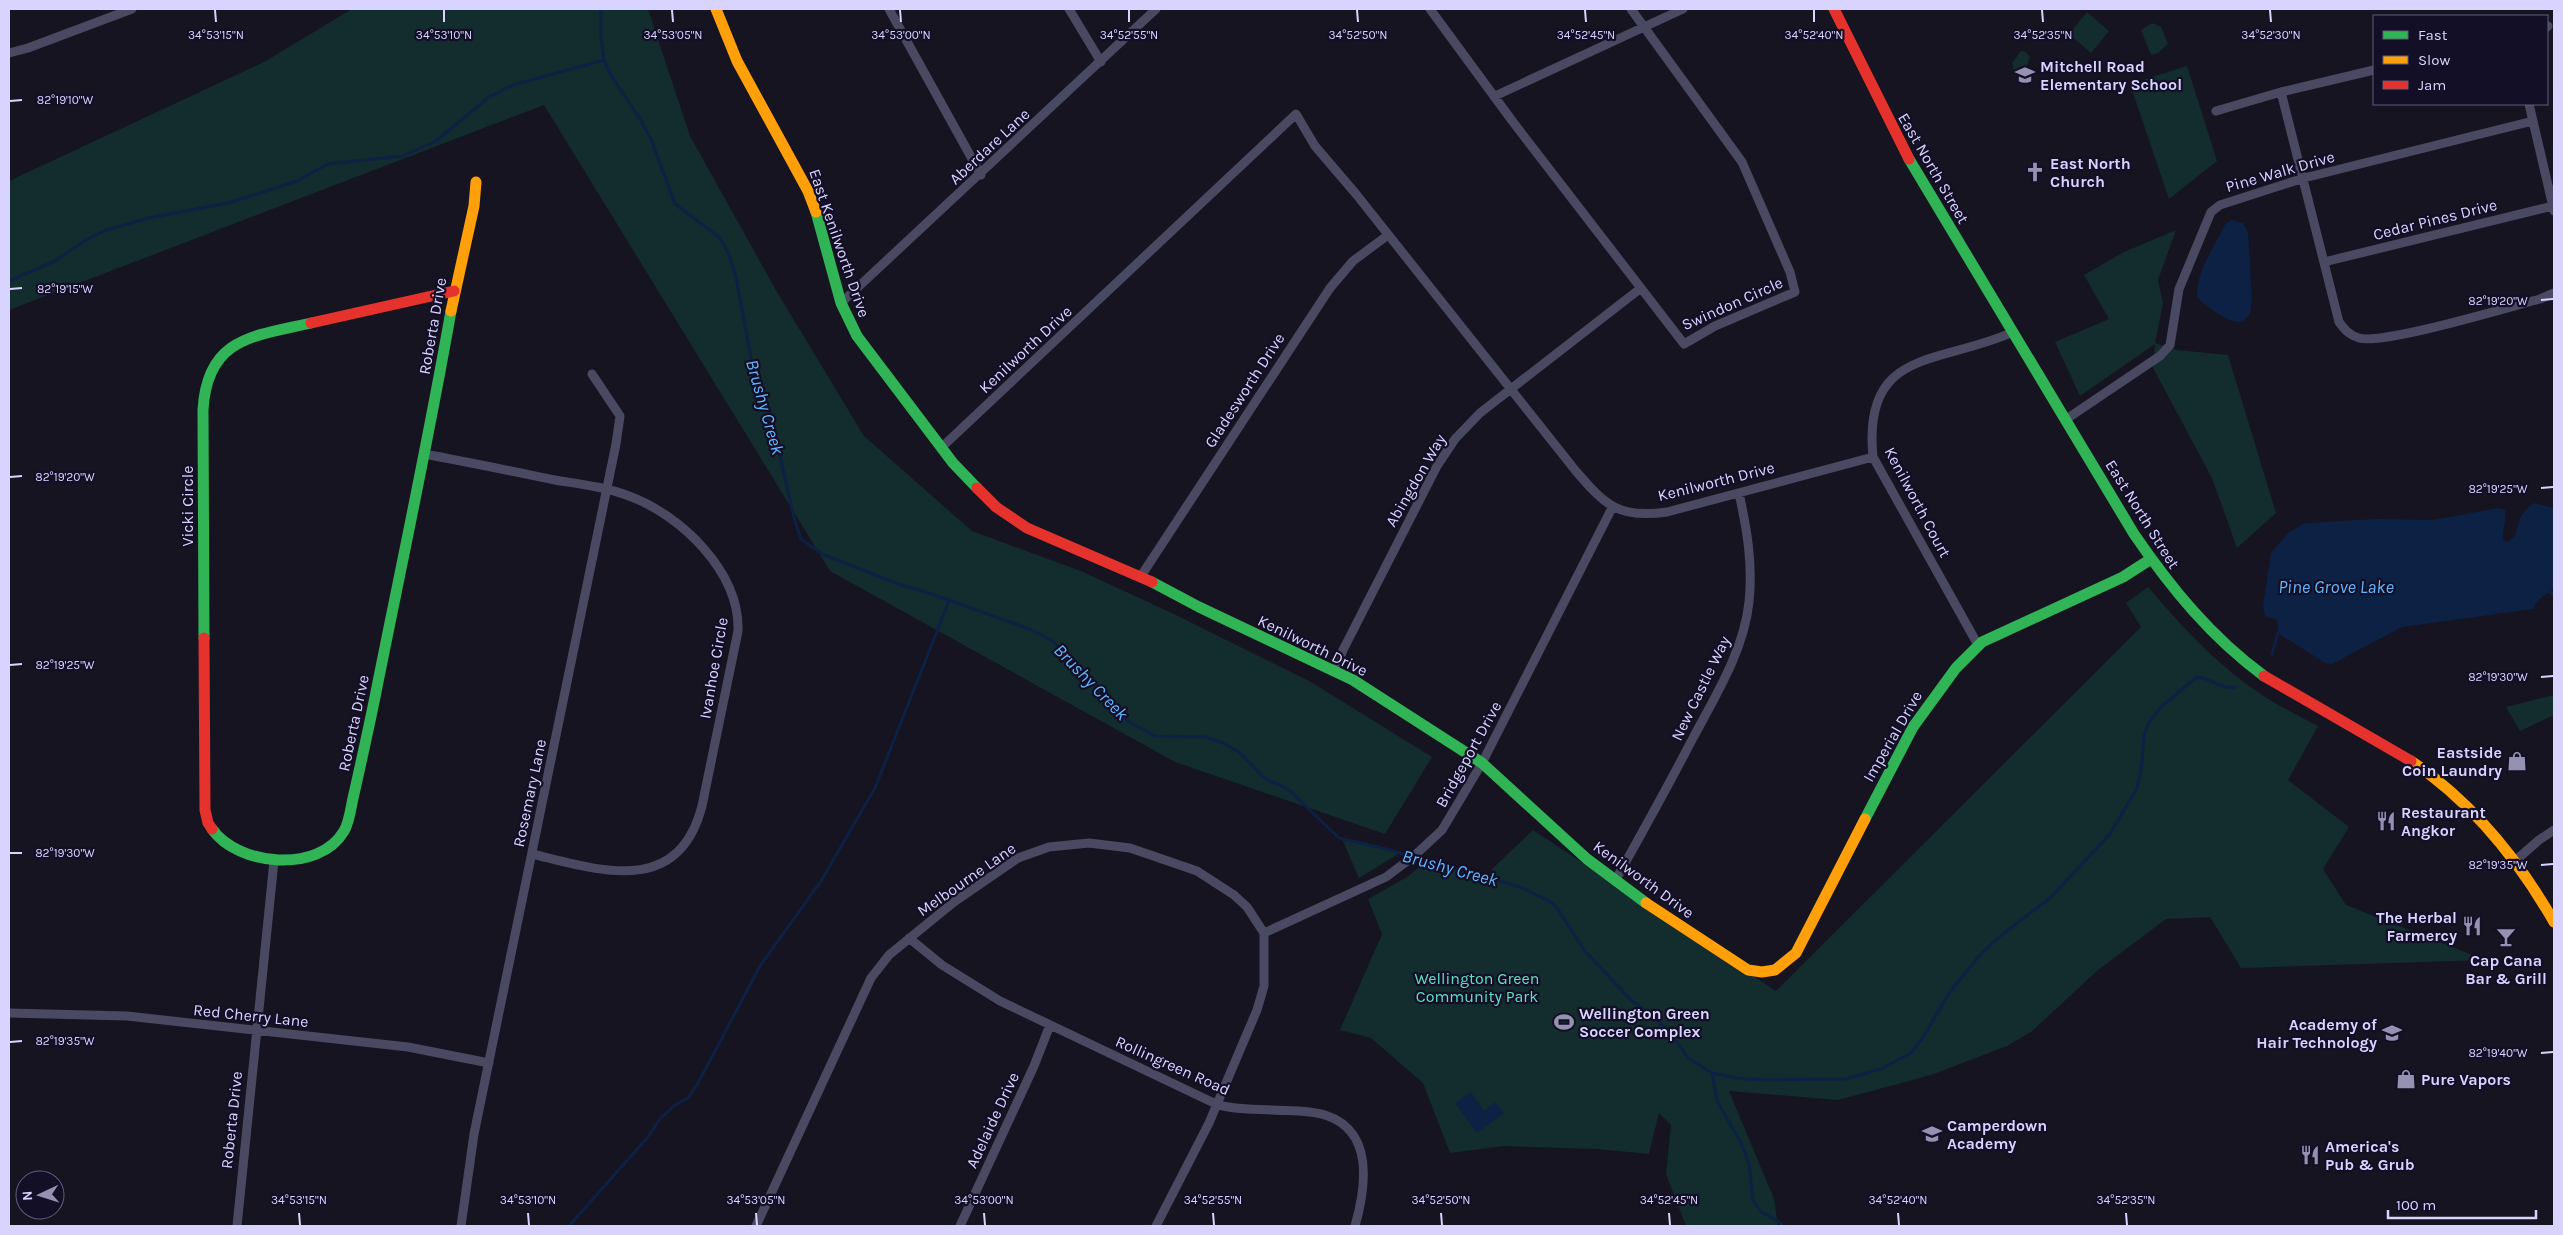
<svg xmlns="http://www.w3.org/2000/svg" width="2563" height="1235" viewBox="0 0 2563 1235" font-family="Karla,sans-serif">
  <rect width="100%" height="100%" fill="#161421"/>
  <path fill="#132c2d" d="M352 9H648L690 136 777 292 864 436 972 531 1081 571 1176 615 1311 682 1432 757 1385 834 1175 762 830 571 544 105 9 310V181L264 62Z
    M2087 12 2109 31 2091 53 2069 34Z
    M2152 23 2161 27 2168 44 2158 53 2151 55 2141 30Z
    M2021 51 2026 52 2030 57 2027 65 2021 72 2014 70 2012 63Z
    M2187 66 2217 161 2169 199 2130 84Z
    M2176 230 2158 280 2163 303 2155 343 2177 350 2228 355 2276 513 2237 548 2212 478 2153 368 2155 344 2080 396 2055 342 2109 319 2084 275 2124 252Z
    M2148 587C2181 625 2213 661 2255 690 2274 704 2297 715 2318 726L2288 780 2349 827 2323 869 2346 905 2485 960 2241 968 2210 917 2166 919 2098 970 2031 1032 2007 1046 1931 1075 1838 1100 1729 1091 1774 1199 1778 1226H1686L1666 1174 1671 1125 1659 1113 1649 1154 1597 1149 1504 1146 1450 1153 1423 1083 1371 1038 1340 1030 1382 934 1368 899 1407 877 1427 861 1496 880 1491 870 1533 830 1776 991 2141 627 2126 603Z
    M2554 695V715L2520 731 2506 707Z
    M1342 839 1400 853 1359 878Z"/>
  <path fill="#0d2144" d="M2232 220 2243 223 2248 232 2252 300 2250 314 2242 322C2226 322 2208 308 2197 297 2196 271 2215 246 2226 223Z
    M2534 503 2554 508V587C2547 597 2540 594 2533 609L2402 627 2332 664 2325 663 2278 633 2277 620 2265 616 2263 606 2271 553 2288 533 2305 523 2376 519 2432 520 2499 508 2505 510C2507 521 2502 530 2503 540L2507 542C2520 536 2516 525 2522 515 2525 510 2530 506 2534 503Z
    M1471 1092 1484 1111 1496 1102 1504 1113 1477 1133 1455 1103Z"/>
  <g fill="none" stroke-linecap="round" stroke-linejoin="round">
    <path stroke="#0d2144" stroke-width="3" d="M601 9V38L604 60 612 77 640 119 651 139 675 204 719 237 728 252 736 277 754 374 770 411 794 518 801 539 822 554 898 584 932 594 1032 630 1051 640 1076 663 1129 722 1155 736 1205 737 1223 743 1239 752 1264 778 1288 789 1339 838 1379 847 1520 887 1551 902 1558 909 1584 950 1629 998 1668 1030 1688 1058 1712 1073 1737 1078 1765 1080 1846 1079 1883 1068 1911 1053 1922 1039 1949 993 1980 955 1999 937 2050 898 2110 834 2137 788 2141 771 2144 735 2149 722 2162 706 2197 677C2211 678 2222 690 2235 687
      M9 281 55 261 86 240 104 231 148 218 228 203 257 194 297 181 328 164 403 156 436 141 489 97 513 85 604 60
      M2550 592 2554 595
      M2272 654 2278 633
      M1712 1073 1717 1101 1741 1143 1749 1164 1753 1200 1760 1211 1781 1223 1782 1226
      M569 1226 647 1138 660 1119 675 1105 688 1098 698 1083 760 966 821 881 875 788 949 601"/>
    <path stroke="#4a4962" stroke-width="9" d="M889 9 981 175
      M1069 9 1101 62
      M1430 9 1513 122 1684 344 1715 326 1795 292 1790 272 1742 162 1631 9
      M2547 27 2548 26
      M9 53 28 48 132 9
      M2281 92 2339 322C2345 330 2349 335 2359 338 2383 345 2509 307 2540 299L2554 293
      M1495 96 1683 9
      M2529 104 2554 211
      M2216 111 2281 92 2374 70
      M2324 262 2553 206
      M841 303 1156 9
      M2065 420 2160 356 2170 345 2179 289 2211 212 2220 205 2304 178 2533 121
      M942 447 1296 114 1315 146 1356 194 1575 470C1605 505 1618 519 1667 512L1873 457
      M424 454C468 462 511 471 555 480 579 484 606 487 629 496 681 515 740 572 738 631L702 806C678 898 599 870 532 854
      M1141 576 1330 288 1353 261 1388 235
      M1978 645 1873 457C1862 347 1940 365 2013 332
      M1335 670 1343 650 1437 466 1455 439 1480 413 1641 288
      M2515 861 2539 840 2554 830
      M1615 881C1642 833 1668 786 1693 738 1716 695 1744 650 1749 602 1753 564 1747 530 1739 493
      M1264 933 1386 877 1414 856 1442 830 1482 763 1612 508
      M909 938 942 965 1000 1001 1216 1104C1233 1110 1254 1109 1272 1110 1290 1111 1309 1110 1325 1115 1375 1131 1366 1187 1355 1226
      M9 1013 127 1016 408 1047 489 1063
      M237 1226 274 861
      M461 1226 474 1134 616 444 620 416 592 374
      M756 1226 871 978 889 955 954 902 1018 858 1049 847 1089 843 1130 848 1197 871 1234 895 1247 907 1264 933V986L1257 1010 1209 1123 1156 1226
      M960 1226 1034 1066 1050 1025"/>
    <path stroke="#30b455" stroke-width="11" d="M1909 159 2134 534C2171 588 2211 637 2264 676
      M816 212 841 303 857 336 953 463 977 488
      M1152 582 1199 607 1353 680 1482 763 1587 859 1646 903
      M204 638 203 410C207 338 253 336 311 323
      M1865 819 1913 727 1956 668 1982 642 2123 577 2151 559
      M212 829C238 866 319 874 344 831 350 821 351 805 354 794 362 758 370 723 377 687 402 562 429 437 451 311"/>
    <path stroke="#ff9f0a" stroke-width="11" d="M716 9 737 61 808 191 816 212
      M451 311 474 206 476 182
      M2411 761C2472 802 2518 859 2554 922
      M1646 903 1748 970 1762 972 1775 970 1796 953 1865 819"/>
    <path stroke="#e5322d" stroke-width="11" d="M1834 9 1909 159
      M311 323 454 291
      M977 488 996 507 1027 528 1152 582
      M204 638 205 810 208 823 212 829
      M2264 676 2411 761"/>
  </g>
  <path fill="none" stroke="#d9d4ff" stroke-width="2" d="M215 10 216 22M444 10V22M672 10 673 22M900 10 901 22M1129 10V22M1357 10 1358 22M1585 10 1586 22M1814 10V22M2042 10 2043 22M2270 10 2271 22M10 101 22 100M10 289 22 288M2541 300 2553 299M10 477 22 476M2541 488 2553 487M10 665 22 664M2541 677 2553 676M10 853H22M2541 865 2553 864M10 1042 22 1041M2541 1053 2553 1052M299 1213 300 1225M528 1213 529 1225M756 1213 757 1225M984 1213 985 1225M1213 1213 1214 1225M1441 1213 1442 1225M1669 1213 1670 1225M1898 1213 1899 1225M2126 1213 2127 1225"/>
  <defs>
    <symbol id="school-bare" viewBox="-9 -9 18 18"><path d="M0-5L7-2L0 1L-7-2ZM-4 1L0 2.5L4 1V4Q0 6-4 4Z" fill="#9591b1" stroke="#130f26" stroke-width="2.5" paint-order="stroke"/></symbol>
    <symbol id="church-bare" viewBox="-9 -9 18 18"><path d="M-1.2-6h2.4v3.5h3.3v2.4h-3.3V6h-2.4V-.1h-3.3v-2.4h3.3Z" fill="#9591b1" stroke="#130f26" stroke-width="2.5" paint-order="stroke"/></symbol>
    <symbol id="shop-bare" viewBox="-9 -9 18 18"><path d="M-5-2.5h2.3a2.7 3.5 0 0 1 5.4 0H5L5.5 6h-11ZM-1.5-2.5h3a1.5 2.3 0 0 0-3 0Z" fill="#9591b1" stroke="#130f26" stroke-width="2.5" paint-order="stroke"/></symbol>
    <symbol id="restaurant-bare" viewBox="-9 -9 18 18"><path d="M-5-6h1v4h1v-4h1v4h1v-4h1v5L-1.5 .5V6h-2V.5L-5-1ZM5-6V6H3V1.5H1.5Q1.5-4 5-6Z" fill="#9591b1" stroke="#130f26" stroke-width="2.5" paint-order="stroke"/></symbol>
    <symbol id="bar-bare" viewBox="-9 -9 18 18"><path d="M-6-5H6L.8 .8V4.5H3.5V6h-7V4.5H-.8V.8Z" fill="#9591b1" stroke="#130f26" stroke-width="2.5" paint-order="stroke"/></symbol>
    <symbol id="stadium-bare" viewBox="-9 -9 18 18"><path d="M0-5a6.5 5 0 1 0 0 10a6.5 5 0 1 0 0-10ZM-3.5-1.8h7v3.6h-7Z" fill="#9591b1" stroke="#130f26" stroke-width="2.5" paint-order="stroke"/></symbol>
  </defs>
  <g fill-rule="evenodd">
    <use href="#school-bare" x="2011" y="61" width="28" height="28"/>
    <use href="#church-bare" x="2021" y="158" width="28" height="28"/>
    <use href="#shop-bare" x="2503" y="747" width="28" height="28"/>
    <use href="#restaurant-bare" x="2372" y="807" width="28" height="28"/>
    <use href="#restaurant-bare" x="2458" y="912" width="28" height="28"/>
    <use href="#bar-bare" x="2492" y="923" width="28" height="28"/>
    <use href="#stadium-bare" x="1550" y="1008" width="28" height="28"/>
    <use href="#school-bare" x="2378" y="1019" width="28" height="28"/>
    <use href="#shop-bare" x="2392" y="1065" width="28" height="28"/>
    <use href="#school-bare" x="1918" y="1120" width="28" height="28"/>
    <use href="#restaurant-bare" x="2296" y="1141" width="28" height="28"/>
  </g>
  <g text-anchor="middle" stroke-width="4.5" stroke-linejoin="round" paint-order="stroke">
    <g font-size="16" font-weight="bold" fill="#d9d4ff" stroke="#130f26" text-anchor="start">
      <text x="2040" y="72">Mitchell Road<tspan x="2040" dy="18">Elementary School</tspan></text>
      <text x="2050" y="169">East North<tspan x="2050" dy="18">Church</tspan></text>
      <text x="2502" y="758" text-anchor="end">Eastside<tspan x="2502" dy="18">Coin Laundry</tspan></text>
      <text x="2401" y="818">Restaurant<tspan x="2401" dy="18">Angkor</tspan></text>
      <text x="2457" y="923" text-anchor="end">The Herbal<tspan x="2457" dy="18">Farmercy</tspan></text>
      <text x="2506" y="966" text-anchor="middle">Cap Cana<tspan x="2506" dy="18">Bar &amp; Grill</tspan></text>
      <text x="1579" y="1019">Wellington Green<tspan x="1579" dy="18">Soccer Complex</tspan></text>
      <text x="2377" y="1030" text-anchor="end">Academy of<tspan x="2377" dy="18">Hair Technology</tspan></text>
      <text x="2421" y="1085">Pure Vapors</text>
      <text x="1947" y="1131">Camperdown<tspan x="1947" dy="18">Academy</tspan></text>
      <text x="2325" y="1152">America's<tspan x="2325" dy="18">Pub &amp; Grub</tspan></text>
    </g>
    <g font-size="16" fill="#d9d4ff" stroke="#130f26">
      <text transform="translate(989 146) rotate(-43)" y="6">Aberdare Lane</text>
      <text transform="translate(1934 168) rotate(60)" y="6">East North Street</text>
      <text transform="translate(2280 171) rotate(-16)" y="6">Pine Walk Drive</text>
      <text transform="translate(2435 219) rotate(-14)" y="6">Cedar Pines Drive</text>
      <text transform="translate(840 243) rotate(71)" y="6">East Kenilworth Drive</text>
      <text transform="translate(1732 303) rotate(-24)" y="6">Swindon Circle</text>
      <text transform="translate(432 326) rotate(-80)" y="6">Roberta Drive</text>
      <text transform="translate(1025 349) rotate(-43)" y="6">Kenilworth Drive</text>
      <text transform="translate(1244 390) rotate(-57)" y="6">Gladesworth Drive</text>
      <text transform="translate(1415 480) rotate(-60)" y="6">Abingdon Way</text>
      <text transform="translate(1716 481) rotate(-14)" y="6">Kenilworth Drive</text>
      <text transform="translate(1918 502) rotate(62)" y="6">Kenilworth Court</text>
      <text transform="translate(187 506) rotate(-90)" y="6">Vicki Circle</text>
      <text transform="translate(2143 514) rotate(58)" y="6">East North Street</text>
      <text transform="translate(1313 645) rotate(26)" y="6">Kenilworth Drive</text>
      <text transform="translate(713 668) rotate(-80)" y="6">Ivanhoe Circle</text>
      <text transform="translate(1700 688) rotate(-64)" y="6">New Castle Way</text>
      <text transform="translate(353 723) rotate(-78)" y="6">Roberta Drive</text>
      <text transform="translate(1892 736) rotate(-60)" y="6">Imperial Drive</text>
      <text transform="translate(1468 754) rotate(-61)" y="6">Bridgeport Drive</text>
      <text transform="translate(529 793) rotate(-78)" y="6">Rosemary Lane</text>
      <text transform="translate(966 879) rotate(-35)" y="6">Melbourne Lane</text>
      <text transform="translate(1644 879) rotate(36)" y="6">Kenilworth Drive</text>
      <text transform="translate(251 1015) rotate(6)" y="6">Red Cherry Lane</text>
      <text transform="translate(1173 1065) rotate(24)" y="6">Rollingreen Road</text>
      <text transform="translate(231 1120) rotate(-84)" y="6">Roberta Drive</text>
      <text transform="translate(992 1120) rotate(-65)" y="6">Adelaide Drive</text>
    </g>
    <g font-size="16" fill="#5fe0c0" stroke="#130f26">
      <text x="1477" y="984">Wellington Green<tspan x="1477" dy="18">Community Park</tspan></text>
    </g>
    <g font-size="18" font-style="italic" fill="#62b6ff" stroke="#130f26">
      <text transform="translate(765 407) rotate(74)" y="6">Brushy Creek</text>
      <text x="2336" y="593">Pine Grove Lake</text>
      <text transform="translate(1091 682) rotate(46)" y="6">Brushy Creek</text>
      <text transform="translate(1450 868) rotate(15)" y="6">Brushy Creek</text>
    </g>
  </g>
  <g font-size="12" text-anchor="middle" fill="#d9d4ff" stroke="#130f26" stroke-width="4.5" stroke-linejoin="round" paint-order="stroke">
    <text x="216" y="39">34°53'15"N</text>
    <text x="444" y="39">34°53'10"N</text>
    <text x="673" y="39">34°53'05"N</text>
    <text x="901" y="39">34°53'00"N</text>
    <text x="1129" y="39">34°52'55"N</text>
    <text x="1358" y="39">34°52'50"N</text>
    <text x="1586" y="39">34°52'45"N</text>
    <text x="1814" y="39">34°52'40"N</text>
    <text x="2043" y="39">34°52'35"N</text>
    <text x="2271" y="39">34°52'30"N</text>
    <text x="65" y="104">82°19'10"W</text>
    <text x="65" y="293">82°19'15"W</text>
    <text x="2498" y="305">82°19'20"W</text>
    <text x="65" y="481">82°19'20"W</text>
    <text x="2498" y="493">82°19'25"W</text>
    <text x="65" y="669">82°19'25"W</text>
    <text x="2498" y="681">82°19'30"W</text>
    <text x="65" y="857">82°19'30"W</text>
    <text x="2498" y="869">82°19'35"W</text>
    <text x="65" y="1045">82°19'35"W</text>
    <text x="2498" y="1057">82°19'40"W</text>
    <text x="299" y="1204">34°53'15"N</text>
    <text x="528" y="1204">34°53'10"N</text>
    <text x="756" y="1204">34°53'05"N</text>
    <text x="984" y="1204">34°53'00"N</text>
    <text x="1213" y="1204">34°52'55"N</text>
    <text x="1441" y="1204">34°52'50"N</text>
    <text x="1669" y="1204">34°52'45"N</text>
    <text x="1898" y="1204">34°52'40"N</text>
    <text x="2126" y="1204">34°52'35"N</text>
  </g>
  <rect width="2563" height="1235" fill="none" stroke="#d9d4ff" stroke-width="20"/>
  <rect x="2373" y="15" width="175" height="90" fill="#130f26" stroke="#625e7d"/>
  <rect x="2383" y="31" width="25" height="8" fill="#30b455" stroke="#625e7d"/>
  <text x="2418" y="40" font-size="15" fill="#d9d4ff">Fast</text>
  <rect x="2383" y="56" width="25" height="8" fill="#ff9f0a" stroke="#625e7d"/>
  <text x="2418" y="65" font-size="15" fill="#d9d4ff">Slow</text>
  <rect x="2383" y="81" width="25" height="8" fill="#e5322d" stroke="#625e7d"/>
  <text x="2418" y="90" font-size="15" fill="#d9d4ff">Jam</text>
  <g transform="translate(40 1195) rotate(266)"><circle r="24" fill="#130f26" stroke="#625e7d"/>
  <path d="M0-4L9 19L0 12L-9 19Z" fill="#9591b1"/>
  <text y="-8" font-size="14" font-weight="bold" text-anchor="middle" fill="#d9d4ff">N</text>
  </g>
  <path d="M2388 1210v8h148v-8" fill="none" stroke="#d9d4ff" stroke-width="2.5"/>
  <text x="2396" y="1210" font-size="15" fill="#d9d4ff" stroke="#130f26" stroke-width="4" paint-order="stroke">100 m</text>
</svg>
